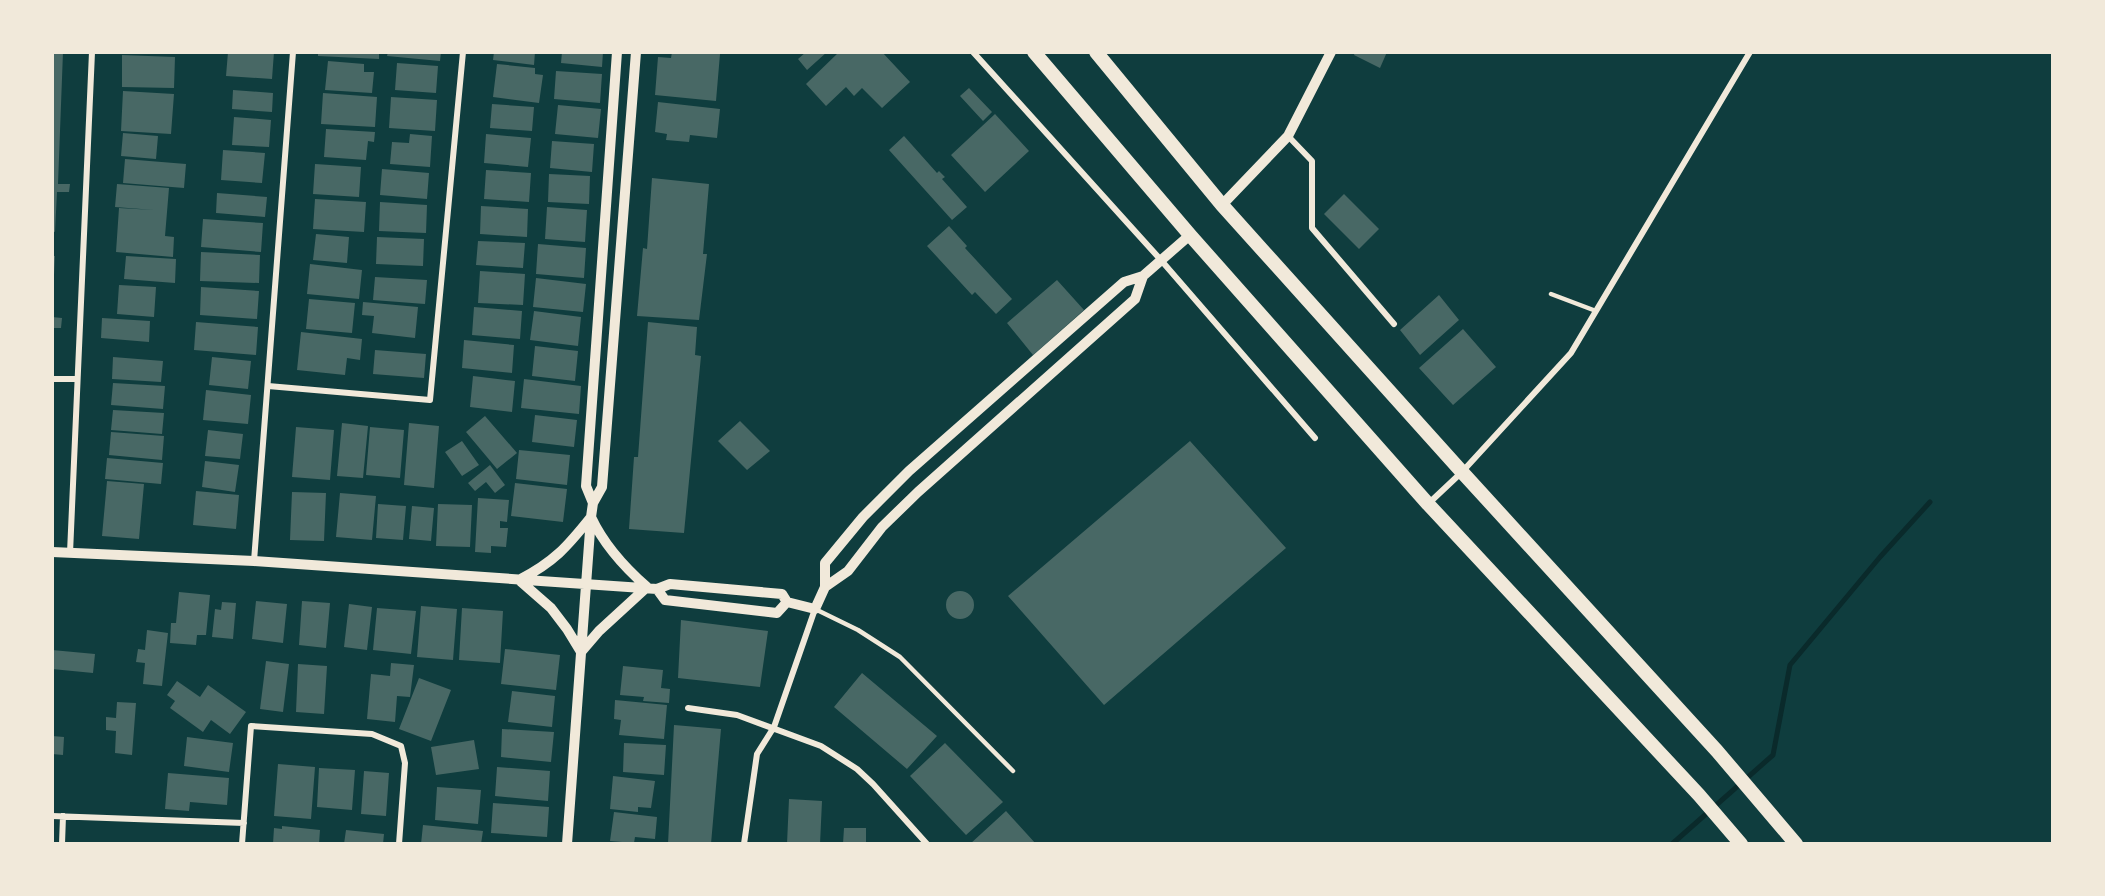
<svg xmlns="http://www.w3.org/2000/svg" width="2105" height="896" viewBox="0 0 2105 896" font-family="'Roboto Serif',serif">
  <rect width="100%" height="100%" fill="#0f3d3e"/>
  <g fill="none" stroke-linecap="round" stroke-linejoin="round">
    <path stroke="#0a2a2b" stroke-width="5" d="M1672 844 1773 755 1790 665 1880 557 1930 502"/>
  </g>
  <path fill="#486865" d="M52 52H63L58 184H70L69 192H57L55 232 52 231Z
    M228 52H274L272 79 226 76Z
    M318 52H379V59L318 56Z
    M388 52H441L440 61 387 56Z
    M494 52H535L534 65 493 60Z
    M562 52H603L602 67 561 63Z
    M672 52 720 54 716 101 655 95 658 57 671 58Z
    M806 52H827L807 70 798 59Z
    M839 52H882L910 82 882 108 862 88 854 96 846 87 826 106 806 84Z
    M1355 52H1387L1380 68 1354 55Z
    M122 55 175 57 174 88 122 87Z
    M328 61 364 64V72H374L372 93 325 90Z
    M397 63 438 66 436 93 395 90Z
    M497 64 535 68V74L543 75 539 103 493 97Z
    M556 71 602 74 600 103 554 99Z
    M969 88 992 112 983 121 960 96Z
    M233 90 273 93 272 112 232 109Z
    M123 91 174 94 171 134 121 131Z
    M323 93 377 97 375 127 321 124Z
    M391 97 437 100 435 131 389 128Z
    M658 102 720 109 717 138 690 135 689 142 666 140 667 134 655 132Z
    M492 104 534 107 532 131 490 128Z
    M558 105 601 109 598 138 555 134Z
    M995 114 1029 151 985 192 951 155Z
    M234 117 271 120 269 147 232 145Z
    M326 129 375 132 374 142 368 141 366 160 324 157Z
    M123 133 158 136 156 159 121 156Z
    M410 134 432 136 430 167 390 164 392 142 409 143Z
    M486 134 531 138 528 167 484 163Z
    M904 136 937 173 939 171 945 177 942 179 967 207 952 220 889 150Z
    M552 141 594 144 592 172 550 168Z
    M223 150 265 153 262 183 221 180Z
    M125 159 186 164 184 188 123 183Z
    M315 164 361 167 359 197 313 194Z
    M382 169 429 173 427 199 380 195Z
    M486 170 531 173 529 202 484 199Z
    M549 174 590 176 589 204 548 202Z
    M652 178 709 184 703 254H707L699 320 637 316 643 248 647 249Z
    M117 184 169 188 165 236 174 237 173 257 116 252 119 208 154 210 115 207Z
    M217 193 267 197 265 217 216 213Z
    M1344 194 1379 229 1359 249 1324 214Z
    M315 199 366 202 364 232 313 229Z
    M380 202 427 205 426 233 379 231Z
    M481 206 528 209 527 237 480 234Z
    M547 207 587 210 585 242 545 239Z
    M203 219 263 223 261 252 201 247Z
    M949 226 967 246 965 248 1012 299 996 314 975 292 972 295 927 246Z
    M316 234 349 237 347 263 313 260Z
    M377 237 424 239 423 266 376 264Z
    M478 241 525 243 523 268 476 265Z
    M538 244 586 248 584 278 536 274Z
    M201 252 260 255 259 283 200 281Z
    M52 256H55L54 275H52Z
    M126 256 176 259 175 283 124 279Z
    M310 264 362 270 359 299 307 294Z
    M480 271 525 274 523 305 478 303Z
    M375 277 427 280 425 304 373 300Z
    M536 278 586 284 583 312 533 307Z
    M1057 280 1084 310 1033 355 1007 323Z
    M119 285 156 287 154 317 117 314Z
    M201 287 259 291 257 319 200 315Z
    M1439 295 1459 320 1420 355 1400 330Z
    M309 299 355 303 352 333 306 329Z
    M363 302 418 307 415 338 372 333 374 316 362 315Z
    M474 307 522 311 520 339 472 335Z
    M534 311 581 317 578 346 530 340Z
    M52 317 62 318 61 328H52Z
    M102 318 150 321 149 342 101 338Z
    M196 322 258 327 256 355 194 350Z
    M648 322 697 327 695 355 701 356 684 533 629 529 634 457H638Z
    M1463 329 1496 367 1453 405 1419 368Z
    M301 332 362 339 360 360 347 358 345 375 297 370Z
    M464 340 514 345 512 373 462 368Z
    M535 346 578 351 575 381 532 376Z
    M375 350 426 354 424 378 373 374Z
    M113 357 163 361 161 382 112 379Z
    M212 357 251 361 248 389 209 385Z
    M473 376 515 381 512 412 470 407Z
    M524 379 581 386 579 414 521 408Z
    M113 383 165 386 163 409 111 405Z
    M206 390 251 395 248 424 203 420Z
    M113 410 164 413 162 434 111 430Z
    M535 415 577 420 574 447 532 442Z
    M485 416 517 453 497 469 466 432Z
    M740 421 770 451 747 470 718 441Z
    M342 423 368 426 363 478 337 476Z
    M409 423 439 426 434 488 404 485Z
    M296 427 334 430 330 480 292 477Z
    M370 427 404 430 400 478 366 475Z
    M208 430 243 434 240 459 205 456Z
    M111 432 164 436 162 460 109 455Z
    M462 441 479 465 462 476 445 452Z
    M1190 441 1286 548 1104 705 1008 596Z
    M519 450 570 455 567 485 516 479Z
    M107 458 163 463 161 484 105 479Z
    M205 461 239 465 235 492 202 487Z
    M490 465 505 485 495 493 486 482 475 491 468 483Z
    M107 481 144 484 139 539 102 536Z
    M515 483 567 489 563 522 511 516Z
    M196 491 239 495 236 529 193 525Z
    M292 492 326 493 324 541 290 540Z
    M340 493 376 496 372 540 336 537Z
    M478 498 509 500 507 522 500 521V528H508L506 547 491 546V553L475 552Z
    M378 504 406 506 403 540 376 538Z
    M438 504 472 505 470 547 436 546Z
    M412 506 434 508 431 541 409 539Z
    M946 605a14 14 0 1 1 28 0a14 14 0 1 1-28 0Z
    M179 592 210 595 206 635H197L196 645 170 643 171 623H176Z
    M256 601 287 604 283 643 252 639Z
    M302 601 330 603 326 648 299 645Z
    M222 602 236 603 233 639 212 637 215 609 221 610Z
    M349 604 372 607 367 650 344 647Z
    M421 606 457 609 453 660 417 657Z
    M377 608 416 611 411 654 373 650Z
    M462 608 503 611 500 663 459 660Z
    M681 620 768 631 760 687 678 678Z
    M147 630 168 633 162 686 143 684 145 663 136 662 138 649 145 650Z
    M505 649 560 655 556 690 501 684Z
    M52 650 95 654 93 673 52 669Z
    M266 661 289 664 283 712 260 709Z
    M391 663 414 665 410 697 397 696 395 722 367 719 371 674 390 676Z
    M298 664 327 666 324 714 296 712Z
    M623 666 663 670 661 688 670 689 669 703 643 701 644 697 620 695Z
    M862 673 937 736 907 769 834 707Z
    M419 678 451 690 431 741 399 729Z
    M177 681 200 697 208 685 246 712 230 734 211 720 203 732 170 708 175 701 167 695Z
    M512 691 555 696 552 727 508 722Z
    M615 700 667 705 664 739 619 735 621 720 614 719Z
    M117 702 136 703 132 755 115 753 116 731 106 730V717L116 718Z
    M674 725 721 729 711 844H668Z
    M502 729 554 732 551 762 501 757Z
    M52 736 64 737 63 755 52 754Z
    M187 737 233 743 229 772 184 766Z
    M474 740 479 769 436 775 431 747Z
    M624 743 666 745 664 775 623 772Z
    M945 743 1003 802 966 835 910 776Z
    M278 764 315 767 311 819 274 816Z
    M497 767 550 771 548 801 495 796Z
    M319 768 355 770 352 810 317 807Z
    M364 771 389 773 386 816 361 814Z
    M168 773 229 778 227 805 190 802 189 811 165 809Z
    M613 776 655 781 651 808 638 807V812L610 809Z
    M437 787 481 790 478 824 435 820Z
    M789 799 822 801 820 844H787Z
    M493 803 549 807 547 837 491 833Z
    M1006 811 1036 844H970Z
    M614 812 657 817 655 839 635 837 634 843 610 841Z
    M423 825 483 831 481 844H421Z
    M282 826 320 830 319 844H273L274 828 282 829Z
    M844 828H866V844H843Z
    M346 830 384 834 383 844H344Z"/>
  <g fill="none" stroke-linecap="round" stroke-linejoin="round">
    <path stroke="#f1e9da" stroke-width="4.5" d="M1551 294 1596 311
      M815 609 858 630 900 657 1013 771"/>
    <path stroke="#f1e9da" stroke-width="6" d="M973 52 1160 259 1315 438
      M1288 136 1312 161V228L1394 324
      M52 379H76
      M268 386 430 400 463 52
      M1428 504 1462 472 1571 353 1750 52
      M70 553 92 52
      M254 561 293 52
      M688 708 737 715 821 746 857 769 873 784 927 844
      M52 816 244 823
      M62 844 63 816
      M242 844 251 726 372 734 401 746 405 763 399 844
      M744 844 757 754 774 727 815 609"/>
    <path stroke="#f1e9da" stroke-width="10" d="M1222 205 1288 136 1331 52
      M593 503 586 486 617 52
      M591 517C604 545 624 567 647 587L599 631 581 652 567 629 551 608 519 580C554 562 567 547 591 517Z
      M52 552 254 561 657 589 670 584 782 594 787 602 815 609 825 587V563L863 517 909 471 1124 282 1143 276 1190 235
      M825 587 848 571 882 527 918 492 1135 299 1143 276
      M657 589 665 600 777 613 787 602
      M567 844 591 517 593 503 602 487 636 52"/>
    <path stroke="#f1e9da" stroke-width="14" d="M1034 52 1190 235 1428 504 1699 795 1741 844
      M1096 52 1222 205 1462 472 1717 751 1796 844"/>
  </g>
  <rect width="2105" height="896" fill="none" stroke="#f1e9da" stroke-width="108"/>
</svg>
